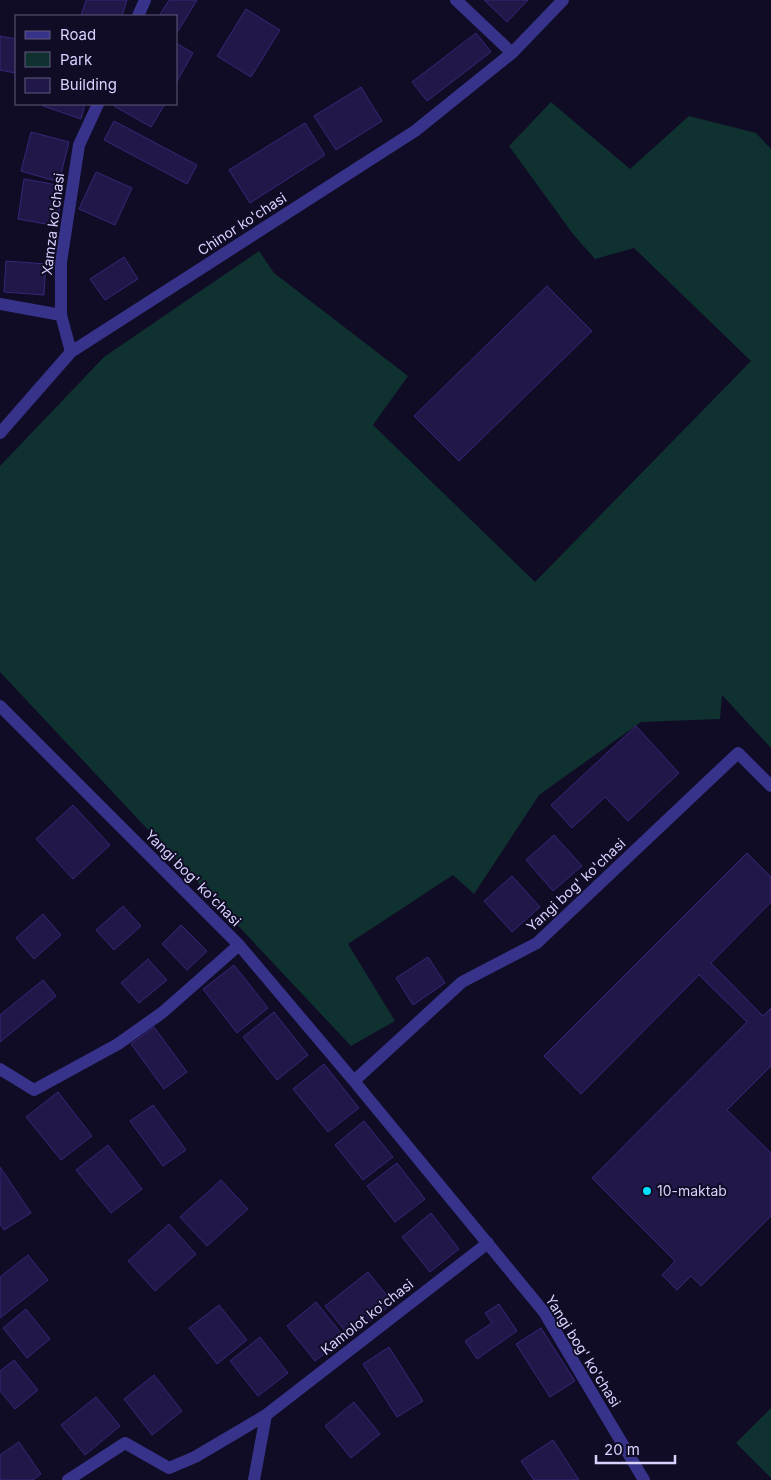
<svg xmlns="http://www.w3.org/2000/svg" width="771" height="1480" viewBox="0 0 771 1480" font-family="Inter,sans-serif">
  <rect width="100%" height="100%" fill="#110c26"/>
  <path fill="#0f3130" d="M551 102 630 169 689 116 756 133 771 149V748L722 695 720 719 641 722 539 795 474 894 453 875 348 944 395 1021 351 1046 0 672V466L104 357 259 251 274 273 408 376 373 425 535 582 751 361 634 248 595 259 573 234 509 146Z
    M771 1408V1478L736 1443Z"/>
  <path fill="#221749" stroke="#372678" d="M86 0H127L122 16H81Z
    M169 0H197L178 31 176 29V16H159Z
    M484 0H528L507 22Z
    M246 9 280 30 251 77 217 56Z
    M476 33 491 52 427 101 412 82Z
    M0 36 16 39V65L15 73 0 70Z
    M176 43 193 53 176 83Z
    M361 87 382 121 336 150 314 116Z
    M44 104H85L81 119 43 106Z
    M115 104H165L151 127 114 106Z
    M114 121 197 165 187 184 104 140Z
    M305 123 325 155 250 203 229 170Z
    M31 132 69 142 59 182 21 171Z
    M96 172 132 188 115 225 79 209Z
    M24 179 63 186 57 226 18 219Z
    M124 257 138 279 105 300 90 279Z
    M6 261 46 264 44 295 4 292Z
    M547 286 592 331 459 461 414 416Z
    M636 726 679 773 628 821 605 797 572 828 551 805Z
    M73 805 110 845 73 879 36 839Z
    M554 835 582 866 553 891 526 860Z
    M747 853 771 877V902L711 963 763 1016 771 1008V1066L727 1110 771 1153V1216L701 1286 691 1276 677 1290 662 1275 675 1261 592 1178 747 1022 699 975 581 1094 544 1056Z
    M512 876 540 907 512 932 484 901Z
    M123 906 141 926 114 950 96 930Z
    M43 914 61 935 34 959 16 938Z
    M181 925 207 951 187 970 162 944Z
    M428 957 445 983 413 1005 396 978Z
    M148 959 167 980 139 1003 121 983Z
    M234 965 268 1008 237 1033 203 989Z
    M43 980 56 996 0 1042V1015Z
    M274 1012 308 1055 277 1080 243 1037Z
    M154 1027 187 1072 164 1089 131 1044Z
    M324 1064 359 1108 328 1132 293 1089Z
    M58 1092 92 1136 61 1160 26 1117Z
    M153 1105 186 1150 163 1166 130 1121Z
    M364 1121 393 1157 363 1180 335 1145Z
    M108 1145 142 1189 111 1213 76 1170Z
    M397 1163 425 1199 395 1222 367 1186Z
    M0 1167 31 1213 4 1230 0 1224Z
    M221 1180 248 1209 207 1246 180 1217Z
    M431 1213 459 1249 430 1272 402 1237Z
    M169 1224 196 1254 155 1291 128 1261Z
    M28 1255 48 1280 0 1318V1277Z
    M368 1272 393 1303 350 1337 325 1306Z
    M316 1302 345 1338 315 1361 287 1326Z
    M499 1304 517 1331 477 1359 465 1341 492 1323 485 1313Z
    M219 1305 247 1340 217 1364 189 1328Z
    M26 1309 50 1339 27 1358 3 1328Z
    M541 1328 575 1381 550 1397 516 1344Z
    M260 1337 288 1373 258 1396 230 1361Z
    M389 1347 423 1401 397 1417 363 1364Z
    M14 1360 38 1390 15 1409 0 1391V1371Z
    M154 1375 182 1411 152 1435 124 1399Z
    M96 1397 120 1426 85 1455 61 1425Z
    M354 1402 380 1434 351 1458 325 1426Z
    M553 1440 579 1480H534L521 1461Z
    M19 1442 41 1474 33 1480H0V1455Z"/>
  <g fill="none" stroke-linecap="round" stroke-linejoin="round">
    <path stroke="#37338a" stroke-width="12" d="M456 0 512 53
      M138 16 145 0
      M0 304 61 315
      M71 352 61 315V262L79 145 98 104
      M0 433 71 352 415 131 512 53 563 0
      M0 706 239 945 354 1081 544 1312 644 1480
      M0 1069 34 1090 118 1044 163 1012 239 945
      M354 1081 462 982 537 943 738 753 771 786
      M68 1480 125 1443 169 1468 195 1457 266 1415 488 1243
      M254 1480 266 1415"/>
  </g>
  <circle fill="#00e1fd" stroke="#110c26" stroke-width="2" cx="647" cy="1191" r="5"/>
  <g text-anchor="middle" stroke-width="4" stroke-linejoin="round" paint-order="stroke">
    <g font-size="14" fill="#d8d2ff" stroke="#110c26">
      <text transform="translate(53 224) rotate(-83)" y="5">Xamza ko'chasi</text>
      <text transform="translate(242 224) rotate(-33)" y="5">Chinor ko'chasi</text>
      <text transform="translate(193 878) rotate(45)" y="5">Yangi bog' ko'chasi</text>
      <text transform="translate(576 885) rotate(-43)" y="5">Yangi bog' ko'chasi</text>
      <text transform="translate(367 1317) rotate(-38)" y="5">Kamolot ko'chasi</text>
      <text transform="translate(583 1351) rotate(58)" y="5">Yangi bog' ko'chasi</text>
    </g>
    <g font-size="14" fill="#d8d2ff" stroke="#110c26" text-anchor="start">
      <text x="657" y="1196">10-maktab</text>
    </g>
  </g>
  <rect x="15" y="15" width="162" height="90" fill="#110c26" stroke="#615b7d"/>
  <rect x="25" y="31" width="25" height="8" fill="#37338a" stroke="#615b7d"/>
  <text x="60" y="40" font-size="15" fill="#d8d2ff">Road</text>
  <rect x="25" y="52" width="25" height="15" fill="#0f3130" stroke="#615b7d"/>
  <text x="60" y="65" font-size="15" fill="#d8d2ff">Park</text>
  <rect x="25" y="78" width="25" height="15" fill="#221749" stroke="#615b7d"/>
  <text x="60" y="90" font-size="15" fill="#d8d2ff">Building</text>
  <path d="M596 1455v8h79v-8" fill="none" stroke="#d8d2ff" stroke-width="2.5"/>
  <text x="604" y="1455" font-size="15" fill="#d8d2ff" stroke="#110c26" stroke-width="4" paint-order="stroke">20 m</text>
</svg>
